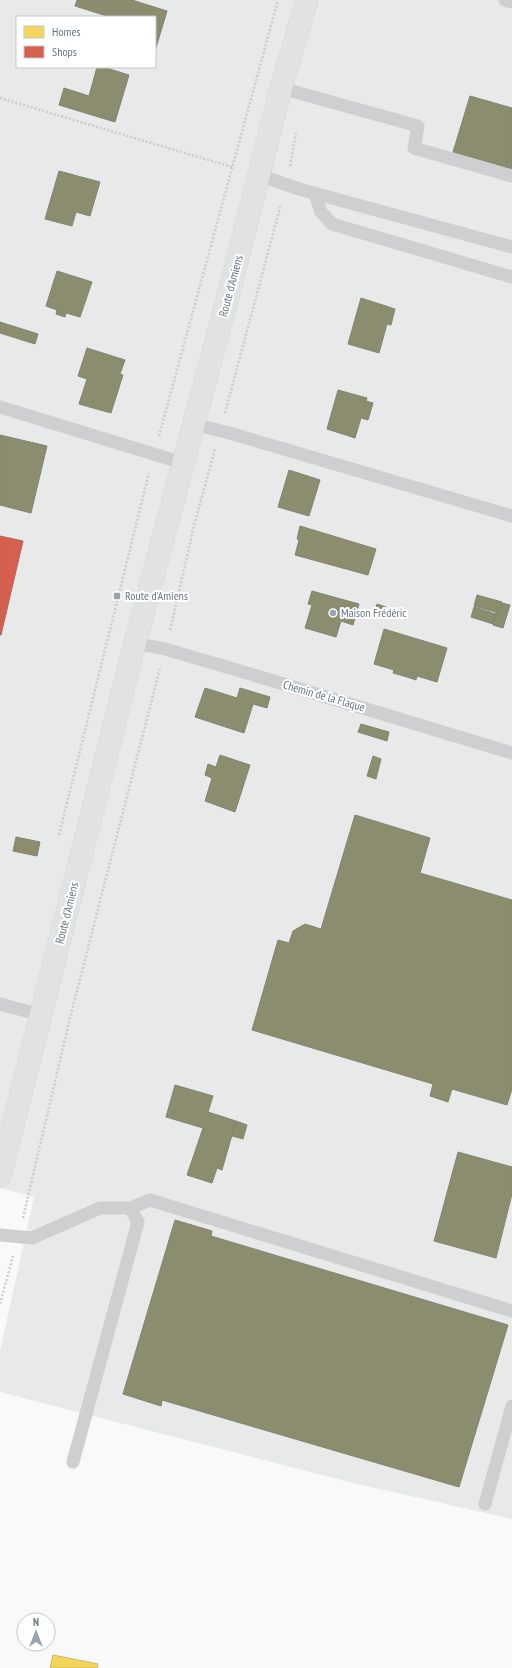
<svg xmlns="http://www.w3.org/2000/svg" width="512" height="1668" viewBox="0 0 512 1668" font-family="'PT Sans Narrow',sans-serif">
  <rect width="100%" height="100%" fill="#f9f9f9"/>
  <path fill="#e8e9e9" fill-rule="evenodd" d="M0 0H512V1519L353 1483 0 1392V1351L34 1197 0 1188ZM17 17H155V67H17Z"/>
  <path fill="#f6d55c" stroke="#cab868" d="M53 1655 98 1664 97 1668H50Z"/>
  <path fill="#d6604d" stroke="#b4675d" d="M0 536 23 541 1 635H0Z"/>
  <path fill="#8c8c6e" stroke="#808574" d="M77 0H132L167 11 155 51V17H110L75 6Z
    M97 67H103L129 75 115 122 59 105 64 88 89 96Z
    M470 96 512 108V169L453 152Z
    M59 171 100 182 90 216 76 212 72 226 45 219Z
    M57 271 92 282 80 317 66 313 65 317 56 314 57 310 46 306Z
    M361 298 395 309 391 325 387 324 379 353 348 344Z
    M0 322 38 334 35 344 0 333Z
    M87 348 125 360 120 374 123 375 111 413 79 404 87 379 78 376Z
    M338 390 367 398 366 401 373 403 368 420 361 418 355 438 327 429Z
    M0 435 47 446 31 513 0 505Z
    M289 470 320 480 309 516 278 507Z
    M300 526 376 549 368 575 295 555 299 540 297 539Z
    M312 591 359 604 353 625 341 621 336 637 305 628 312 605 308 604Z
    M477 595 502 602 499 613 474 606Z
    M502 603 510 605 503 628 493 625 496 612 499 613Z
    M377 604 386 607 383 617 374 614Z
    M474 607 496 614 493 624 471 617Z
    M384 629 447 648 437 682 417 676 416 680 407 677 393 673 394 670 374 664Z
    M205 688 237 698 240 688 270 697 267 708 253 704 244 733 195 717Z
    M361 724 389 732 387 741 358 732Z
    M220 755 250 765 235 812 205 801 212 778 205 775 208 764 216 767Z
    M373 756 381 759 376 779 367 776Z
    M355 815 430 838 420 873 512 900V1089L507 1105 452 1089 448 1102 430 1096 433 1084 252 1030 278 940 289 943 293 931 305 924 321 929Z
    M16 837 40 842 37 856 13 851Z
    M175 1085 213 1096 208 1112 236 1121 222 1170 217 1168 212 1183 187 1175 203 1128 166 1117Z
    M236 1121 247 1125 243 1139 232 1136Z
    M458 1152 512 1167V1194L496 1258 434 1241Z
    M175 1220 212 1231 211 1236 508 1325 459 1487 162 1400 161 1406 123 1394Z"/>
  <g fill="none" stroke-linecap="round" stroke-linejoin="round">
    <defs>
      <path id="primary" d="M0 1176 135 643 226 304 281 88 307 0"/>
    </defs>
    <use href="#primary" stroke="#d5d6d7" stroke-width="23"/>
    <path stroke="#cbcccd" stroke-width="2.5" stroke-dasharray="2 2" stroke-linecap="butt" d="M0 98 232 167
      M290 166 296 133
      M225 413 281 204
      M159 436 278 0
      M170 630 194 526 215 449
      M59 835 149 473
      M23 1218 70 1018 160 668
      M0 1304 13 1256"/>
    <path stroke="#cecfd0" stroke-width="13" d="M505 0 512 2
      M281 88 418 126 414 148 512 176
      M259 175 299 189 512 247
      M315 193 321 212 332 224 512 277
      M0 407 183 463
      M194 424 233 434 512 516
      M135 643 165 649 247 673 512 753
      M0 1004 41 1015
      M130 1208 150 1200 512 1311
      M0 1235 32 1238 100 1208H130L138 1222 73 1462
      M485 1504 512 1406"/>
    <use href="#primary" stroke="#e1e2e2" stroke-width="22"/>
  </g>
  <g fill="#99a4ac" stroke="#fff" stroke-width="1.5">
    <rect x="113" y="592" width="8" height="8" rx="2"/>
    <circle cx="333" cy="613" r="4"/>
  </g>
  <g text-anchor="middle" stroke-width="4" stroke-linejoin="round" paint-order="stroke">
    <g font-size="12" fill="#657683" stroke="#fff">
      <text transform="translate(231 286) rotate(-75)" y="4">Route d'Amiens</text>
      <text transform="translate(324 696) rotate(16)" y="4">Chemin de la Flaque</text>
      <text transform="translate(67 913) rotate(-76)" y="4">Route d'Amiens</text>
    </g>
    <g font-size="12" fill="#657683" stroke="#fff" text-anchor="start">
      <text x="125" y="600">Route d'Amiens</text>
      <text x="341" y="617">Maison Frédéric</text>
    </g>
  </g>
  <rect x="16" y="16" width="140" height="52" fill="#ffffff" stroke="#c1c8cd"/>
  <rect x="24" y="26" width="20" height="12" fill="#f6d55c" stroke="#c1c8cd"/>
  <text x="52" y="36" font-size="12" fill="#657683">Homes</text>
  <rect x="24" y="46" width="20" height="12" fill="#d6604d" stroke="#c1c8cd"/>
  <text x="52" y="56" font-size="12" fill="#657683">Shops</text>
  <g transform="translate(36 1632)"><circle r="19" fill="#ffffff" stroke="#c1c8cd"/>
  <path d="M0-3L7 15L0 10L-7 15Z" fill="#99a4ac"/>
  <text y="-6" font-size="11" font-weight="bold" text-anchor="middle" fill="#657683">N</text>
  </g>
</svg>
